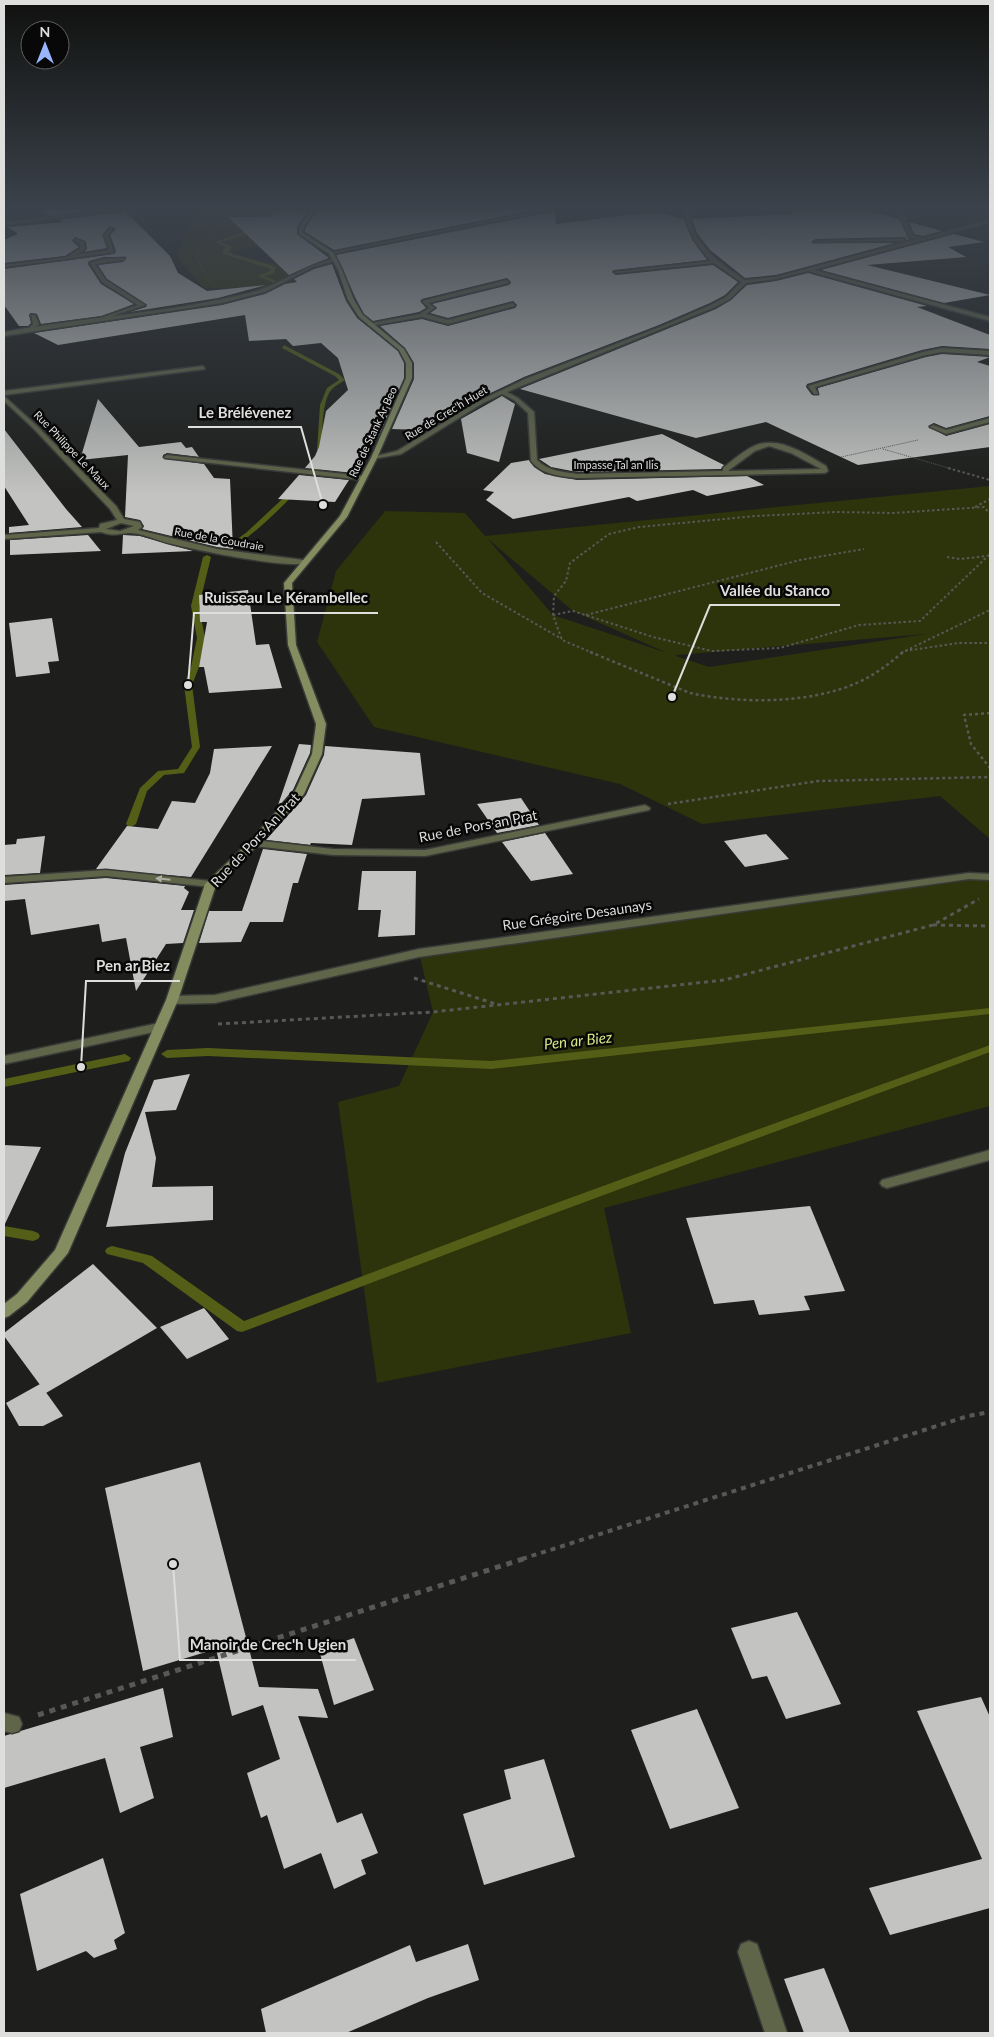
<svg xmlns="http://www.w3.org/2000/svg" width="994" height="2037" viewBox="0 0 994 2037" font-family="Lato,sans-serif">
  <rect width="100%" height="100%" fill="#1e1f1c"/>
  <path fill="#2d330b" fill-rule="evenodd" d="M202 210H301L278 239 229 254 298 269 290 287 204 288 176 256 196 215Z
    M990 486V839L940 796 702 824 620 784 374 727 317 642 336 571 385 511 465 513 485 536ZM488 539 573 611 667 653 553 615ZM926 634 709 667 676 656 677 655Z
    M990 873V1106L604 1208 631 1333 377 1383 338 1102 399 1086 433 1012 419 953Z"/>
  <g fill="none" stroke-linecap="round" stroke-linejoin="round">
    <path fill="#545e16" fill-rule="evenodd" d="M265 210H269L252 224 247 234 221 242 232 247 227 252 276 267 274 273 264 276 276 281 274 283 258 276 270 271 271 269 223 254V250L227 247 215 242 244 232 249 222Z
      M284 345 339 374 345 380C341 383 336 385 332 389 319 403 323 448 322 466L317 472 312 471 316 466 320 405 327 388 339 380 335 376 282 348Z
      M293 489 298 490C288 501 240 549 228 548V546L247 532Z
      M207 555 211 557 199 606 205 638 199 667 192 685 200 747 184 773 164 775 147 791 136 824 131 827 128 826 126 824 140 788 158 771 178 769 192 747 184 685 191 667 197 638 191 606 203 557Z
      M990 1008V1014L491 1069 208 1056 167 1058 161 1054 167 1050 208 1048 491 1061Z
      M990 1045V1052L539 1219 242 1332 237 1331 143 1263 107 1254 105 1251 107 1248 112 1246 152 1256 244 1321 529 1213Z
      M125 1054 131 1058 129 1061 4 1087V1079Z
      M4 1226 33 1231 38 1233 40 1236 38 1239 33 1241 4 1236Z"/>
  </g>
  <path fill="#c3c4c1" d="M38 210H97L50 216Z
    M124 210 170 256 178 273 207 291 266 285 218 298 130 312 146 307 147 305 107 279 98 265 123 262 126 257H104L89 261 88 264 101 284 134 304 102 316 41 324 37 314 31 313 29 315 31 323 28 326H19L4 305V269L114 254 116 251 110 235 116 229 109 227 103 234 107 248 84 252 87 249 86 242 75 237 72 241 79 247 65 256 4 263V240L18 234 8 227 64 222 59 220 122 212Z
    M317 210H534L334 250 305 232V229Z
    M553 210H555L556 224 654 212 684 219 692 239 707 260 614 270 612 272 616 275 713 265 738 282 725 295 710 303 659 325 524 377 478 399 460 410V406L423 430 392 429 414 379V363L405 348 380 326 422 319 448 326 515 308 517 305 513 301 448 318 430 313 437 308 432 304 509 285 511 282 507 278 422 299 421 302 426 308 419 312 373 321 364 314 356 299 336 255 551 212Z
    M791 210H863L899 219 910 239 906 240 905 237 815 239 812 243H895L776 275 745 278 710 250 697 233 692 219 794 214Z
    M274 212H308L297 227V234L329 258 289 275 228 217H269Z
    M909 222 942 231 923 236 914 234Z
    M954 234 984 242 948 247 966 257 867 265 990 295 944 303 821 270Z
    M332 264 346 301 357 318 398 351 404 363V378L379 435 354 473 305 468 315 456 319 447 326 411 348 390 338 358 321 343 293 346 286 339 249 341 245 315 58 345 34 333 222 305 265 294 285 284 297 282 294 279 314 269Z
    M808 273 927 306 917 307 990 335V349L942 346 922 350 807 384 806 387 812 395H819L818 388 926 357 942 354 990 357 977 362 990 366V416L946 428 934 423 928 426 946 436 990 424V447L858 465 766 422 696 438 520 389 716 309 731 300 747 285 776 281Z
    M502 396 515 404 499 462 467 453 461 419Z
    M98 399 139 447 181 442 186 448 192 447 199 457 167 453 163 455V458L204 464 214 478 230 479 233 549 217 547 142 529 144 526 140 520 125 517 128 455 80 460Z
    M4 429 66 509 82 527 9 533V527L29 525 4 486Z
    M662 434 724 465 721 469 577 472 551 467 539 459Z
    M529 460 534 467 545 474 577 480 747 476 764 485 707 496 693 490 637 501 629 497 513 519 486 500 494 492 483 490 511 463Z
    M299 475 349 480 335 502 278 499Z
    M88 535 101 551 10 555V540Z
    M123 535 140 536 193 551 122 554Z
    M248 590 256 645 269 644 282 688 209 693 204 667H199L207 622H200L199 595Z
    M52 618 59 661 48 662 50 673 16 677 9 623Z
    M299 744 311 745 310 753 293 790 277 808Z
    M272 746 191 877 96 869 127 826 158 829 172 801 195 803 210 773 214 749Z
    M325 746 420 753 425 795 362 799 352 845 311 843 310 845 266 840 306 795 324 755Z
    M521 798 539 825 497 833 477 804Z
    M545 833 573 874 531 881 502 842Z
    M766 834 789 859 745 867 724 841Z
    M45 836 40 873 4 875V845L16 844 17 839Z
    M263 849 307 854 298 883H293L283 922H250L241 942 199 943 209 911H242Z
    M362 871H416L415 935 378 937 381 910H358Z
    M106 878 185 886 184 888 189 892 181 910H194L183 943 166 944 136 991 126 938 102 942 99 924 31 935 25 899 4 901V885Z
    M190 1074 176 1110 145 1112 156 1158 152 1187 213 1186V1220L106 1227 125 1153 154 1080Z
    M4 1145 41 1147 4 1226Z
    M810 1206 845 1291 804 1296 810 1310 759 1315 754 1300 714 1304 686 1218Z
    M93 1264 157 1328 46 1393 4 1336V1333Z
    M204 1308 229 1339 187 1359 160 1327Z
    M40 1384 63 1416 43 1426H19L6 1403Z
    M200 1462 259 1687 318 1689 328 1718 298 1716 337 1823 362 1813 378 1853 361 1860 366 1874 334 1889 321 1853 284 1869 267 1815 261 1818 247 1773 280 1759 263 1705 232 1716 216 1649 143 1671 105 1488Z
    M797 1612 841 1704 786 1719 767 1676 752 1679 731 1628Z
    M354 1638 374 1690 334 1705 319 1650Z
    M163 1688 173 1737 140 1747 154 1798 120 1813 105 1758 4 1788V1736Z
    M981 1697 990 1717V1908L890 1935 869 1888 982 1859 917 1711Z
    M697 1709 739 1808 670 1829 631 1730Z
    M544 1759 575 1857 484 1885 463 1814 511 1799 504 1770Z
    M103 1858 125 1933 114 1940 117 1949 94 1958 86 1951 37 1971 20 1894Z
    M468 1944 479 1980 428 1998 346 2033H266L261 2009 410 1945 416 1962Z
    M824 1968 850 2033H804L784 1979Z"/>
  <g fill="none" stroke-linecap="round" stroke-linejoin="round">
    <defs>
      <path id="lane" d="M110 228 114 229 108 235 114 252 67 259 65 258 81 248 80 244 74 240 76 239 84 242 85 249 76 255 109 250 104 235Z
        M125 258 123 260 95 264 106 280 145 305 103 319V317L138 305 102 282 90 263 104 259Z
        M31 315H35L39 324 30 332 27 330 33 324Z
        M990 1150V1160L887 1188 882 1186 880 1183 882 1180Z
        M4 1713 19 1717 22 1724 19 1731 12 1733 4 1731Z"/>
      <path id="street" d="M111 210H122L4 225V223Z
        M543 210H551L331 254 329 253Z
        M683 210H687C696 247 715 260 745 280L776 277 917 239 909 237 897 210H901L913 236 923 238 990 220V222L814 270 990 317V321L808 271 776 279 746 283 730 299 715 307 507 392 518 398 534 412 537 460C548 471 563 472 577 474L723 471V468C733 460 743 451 754 446 778 435 806 454 826 466L828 471 825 473 577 478C560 476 542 475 531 461L528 413 514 400 502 394 483 403 401 454 372 459V457L397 451 479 401 525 379 660 327 711 305 726 297 741 282 714 263 616 273 614 272 711 261C696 246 688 231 683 210ZM769 446 791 453 821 469 729 471V470L755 451Z
        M905 239 903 241 813 242 815 241Z
        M69 257 67 259 4 267V265Z
        M333 259 335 261 313 267 265 292 222 303 4 336V332C85 317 168 313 249 293 279 286 303 266 333 259Z
        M507 280 509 283 428 303 435 308 426 314 448 320 513 303 515 306 448 324 422 317 370 326 367 324 420 314 429 308 422 301Z
        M942 348 990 351V355L942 352 926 355 815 387 818 394H814L808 386 923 352Z
        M203 366 205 369 4 395V391Z
        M4 396 37 426 116 506 124 519 140 522 142 527 138 530 217 549 304 560 308 562C296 571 192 549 172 544 161 542 142 533 131 533 119 533 115 537 101 532L4 539V535L99 528 100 524 117 520 110 509 33 428 4 401ZM121 523 134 526 120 531 106 529Z
        M990 418V422L946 434 930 427 933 425 946 430Z
        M167 455 363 476 367 478 363 480 165 458 164 457Z
        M645 805 650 808 649 810 425 856 333 855 254 846 249 843 254 840 333 849 425 850Z
        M106 870 211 881 217 884 211 887 106 876 4 883V877Z
        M969 873 990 874V880L969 879 419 957 215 1003 172 1004 166 1000 172 996 215 995 419 949Z
        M159 1023 165 1027 163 1030 4 1064V1056Z
        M749 1941 757 1944 787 2033H765L738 1952 741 1944Z"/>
      <path id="secondary" d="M311 210H315L303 228V233L333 252 342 270 354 300 363 315 404 349 412 363V378L377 458 347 517 292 583 296 645 326 724 322 754 304 794 258 845 216 885 178 1000 68 1253 27 1302 9 1316 4 1318V1304L17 1294 55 1250 166 1000 205 884 250 841 295 791 312 754 316 724 288 645 284 583 340 516 371 458 406 378V363L399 350 359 317 348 300 338 270 329 254 299 234V228Z"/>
    </defs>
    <use href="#lane" stroke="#393a37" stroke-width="3"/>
    <use href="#street" stroke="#393a37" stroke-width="3"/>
    <use href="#secondary" stroke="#393a37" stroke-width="3"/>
    <path stroke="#585956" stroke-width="1" stroke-dasharray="1 1" stroke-linecap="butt" d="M210 282 196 256 230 210
      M883 449 952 469
      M841 457 918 440"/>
    <path stroke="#585956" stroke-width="2" stroke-dasharray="2.5 2.5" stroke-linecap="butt" d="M948 468 990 480
      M975 507 990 499
      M436 542 482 593 562 639
      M947 557 960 559 987 556
      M553 615 573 611 653 637 712 651 780 648 859 625 920 621 990 554
      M586 615 800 560 864 549
      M905 651 958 643H990
      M593 653 562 640 553 615 554 596 566 581 570 563 609 534 639 527 756 516 837 512 893 513 984 507 990 514
      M901 653 990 610"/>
    <path stroke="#585956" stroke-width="2.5" stroke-dasharray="3 3" stroke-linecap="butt" d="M590 652 690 693C741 704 811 704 859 682 876 674 889 664 903 652
      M990 713 964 715 971 744 990 768
      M668 804 818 781 990 777"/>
    <path stroke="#585956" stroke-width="3" stroke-dasharray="4 4" stroke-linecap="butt" d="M933 925 990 926
      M414 978 496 1004
      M218 1024 433 1012 724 980 933 925 979 899"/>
    <path stroke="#585956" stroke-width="4" stroke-dasharray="5 5" stroke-linecap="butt" d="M522 1559 968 1416 990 1412"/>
    <path stroke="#585956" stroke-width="5" stroke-dasharray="6 6" stroke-linecap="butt" d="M38 1715 526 1558"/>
    <use href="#lane" fill="#5f6549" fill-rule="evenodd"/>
    <use href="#street" fill="#5f6549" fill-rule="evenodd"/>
    <use href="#secondary" fill="#848d60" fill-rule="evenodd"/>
  </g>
  <defs><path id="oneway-solid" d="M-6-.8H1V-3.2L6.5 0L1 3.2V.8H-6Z" transform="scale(1.25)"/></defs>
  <use fill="#abaea2" href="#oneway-solid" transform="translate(163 879) rotate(-174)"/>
  <linearGradient id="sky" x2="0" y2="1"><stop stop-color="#10110f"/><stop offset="0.42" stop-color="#3b424b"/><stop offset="1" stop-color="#3b424b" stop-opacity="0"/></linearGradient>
  <rect width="994" height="495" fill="url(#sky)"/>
  <g text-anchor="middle" stroke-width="5" stroke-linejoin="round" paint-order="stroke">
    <g font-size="11" fill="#dededd" stroke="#080808">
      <text transform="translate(446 413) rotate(-31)" y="4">Rue de Crec'h Huet</text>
      <text transform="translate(373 432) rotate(-65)" y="4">Rue de Stank Ar Beo</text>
      <text transform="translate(72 450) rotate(46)" y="4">Rue Philippe Le Maux</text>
      <text x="616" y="469">Impasse Tal an Ilis</text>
      <text transform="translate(219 539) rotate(10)" y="4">Rue de la Coudraie</text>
    </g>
    <g font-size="14" fill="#dededd" stroke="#080808">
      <text transform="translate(478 826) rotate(-11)" y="5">Rue de Pors an Prat</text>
      <text transform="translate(255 840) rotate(-47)" y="5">Rue de Pors An Prat</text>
      <text transform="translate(577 915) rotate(-8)" y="5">Rue Grégoire Desaunays</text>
    </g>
    <g font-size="15" font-style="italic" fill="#d4e684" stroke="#080808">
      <text transform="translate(578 1041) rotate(-6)" y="5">Pen ar Biez</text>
    </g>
  </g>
  <path fill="none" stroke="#dededd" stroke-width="2" d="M323 505L301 427H188M672 697L710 605H840M188 685L194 613H378M81 1067L86 981H180M173 1564L180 1660H356"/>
  <g fill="#dededd" stroke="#080808" stroke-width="2">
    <circle cx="323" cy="505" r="5"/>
    <circle cx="672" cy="697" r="5"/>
    <circle cx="188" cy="685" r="5"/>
    <circle cx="81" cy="1067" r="5"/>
    <circle cx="173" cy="1564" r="5"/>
  </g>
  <g font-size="15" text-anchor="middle" font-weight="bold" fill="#dededd" stroke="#080808" stroke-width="5" stroke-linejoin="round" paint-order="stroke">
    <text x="245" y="418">Le Brélévenez</text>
    <text x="775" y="596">Vallée du Stanco</text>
    <text x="286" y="603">Ruisseau Le Kérambellec</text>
    <text x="133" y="971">Pen ar Biez</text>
    <text x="268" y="1650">Manoir de Crec'h Ugien</text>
  </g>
  <rect width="994" height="2037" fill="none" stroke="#dededd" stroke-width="10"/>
  <g transform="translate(45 45)"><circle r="24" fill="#080808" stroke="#5e5e5d"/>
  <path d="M0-4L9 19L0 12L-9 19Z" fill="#99b5fd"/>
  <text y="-8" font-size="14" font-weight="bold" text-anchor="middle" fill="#dededd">N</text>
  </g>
</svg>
